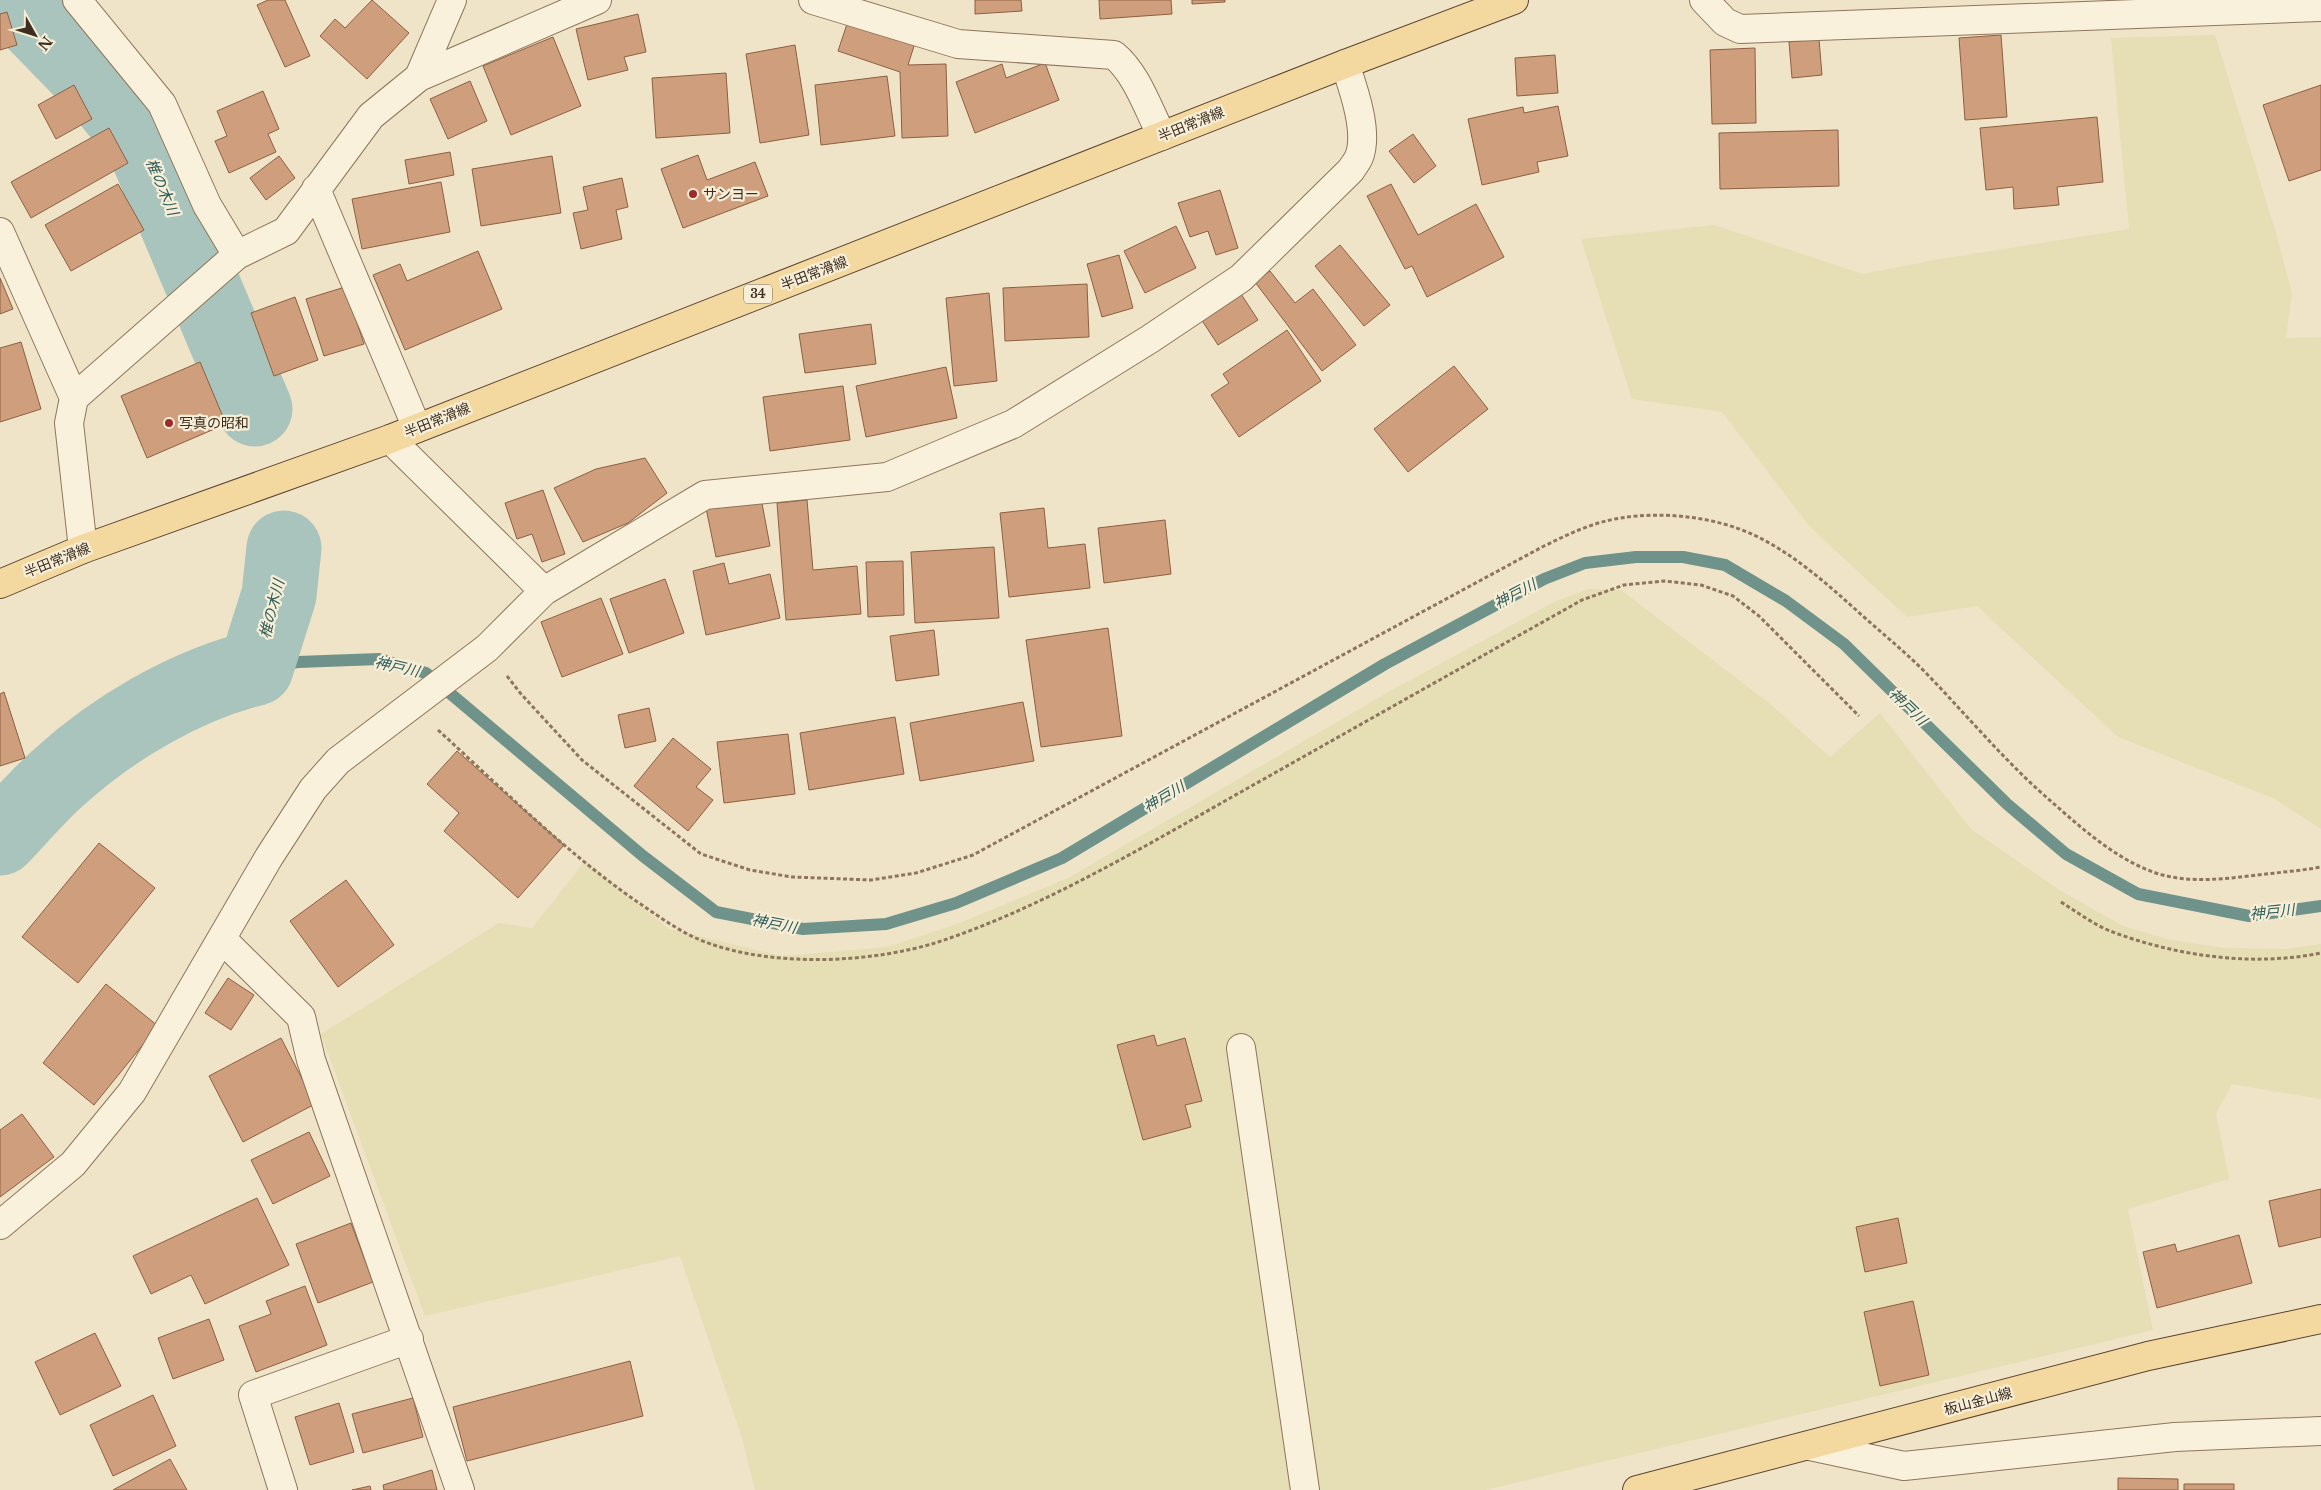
<svg xmlns="http://www.w3.org/2000/svg" width="2321" height="1490" viewBox="0 0 2321 1490" font-family="'Libre Baskerville','Noto Sans JP',serif">
  <rect width="100%" height="100%" fill="#f0e4c8"/>
  <path fill="#e6deb5" d="M2215 35 2276 233 2292 293 2286 338 2321 337V829L2275 799 2118 737 1977 606 1907 617 1810 527 1722 412 1632 399 1581 239 1714 225 1863 274 1934 260 2129 229 2111 38Z
    M1588 589 1621 590 1769 703 1830 757 1880 713 1971 829 2061 891 2123 926 2171 940 2224 948 2287 949 2321 944V1099L2232 1084 2216 1114 2229 1179 2128 1209 2153 1330 1485 1490H755L742 1438 680 1256 425 1316 321 1034 499 923 532 928 585 861 669 929 782 956 887 947 960 923 1068 878 1392 690 1552 603Z"/>
  <g fill="none" stroke-linecap="round" stroke-linejoin="round">
    <path stroke="#6f938a" stroke-width="12" d="M256 668 298 662 379 659 426 673 643 856 716 912 803 929 886 924 956 903 1062 858 1385 664 1544 579 1585 563 1636 557H1683L1725 565 1786 601 1844 644 2007 804 2066 854 2138 894 2249 916 2321 906"/>
    <path stroke="#a9c4bc" stroke-width="75" d="M13 0 99 88 143 143 255 409
      M0 838C19 818 38 796 58 778 113 728 184 686 256 668L279 595 284 548"/>
  </g>
  <path fill="#cf9f7d" stroke="#8d5f41" d="M268 0H285L310 56 285 67 257 5Z
    M372 0 409 33 367 79 320 36 335 19 345 28Z
    M975 0H1021L1022 11 975 14Z
    M1099 0H1171L1172 14 1100 19Z
    M1192 0H1225V2L1192 4Z
    M7 12 17 45 0 50V14Z
    M638 14 646 52 624 57 628 70 588 80 576 29Z
    M848 21 915 43 908 65 946 64 948 136 902 138 900 72 838 51Z
    M2001 35 2007 117 1965 120 1959 38Z
    M553 37 581 106 511 135 483 66Z
    M1819 39 1822 75 1792 78 1789 42Z
    M795 45 809 135 760 143 746 54Z
    M1755 48 1756 123 1712 124 1710 50Z
    M1555 55 1558 93 1517 96 1515 58Z
    M1045 63 1059 100 975 133 956 82 1002 64 1006 78Z
    M726 73 730 133 656 138 652 78Z
    M887 76 895 136 821 145 815 85Z
    M470 81 487 121 448 139 430 99Z
    M74 85 92 119 56 139 38 105Z
    M2321 85V170L2289 181 2263 105Z
    M263 91 279 129 268 134 276 152 229 173 215 141 227 136 217 111Z
    M1558 106 1568 156 1537 162 1539 172 1482 185 1468 119 1523 107 1524 113Z
    M2097 117 2103 182 2057 187 2059 205 2014 209 2013 187 1986 190 1980 128Z
    M109 128 128 163 31 218 11 182Z
    M1838 130 1839 186 1720 189 1719 133Z
    M1413 134 1436 166 1414 183 1389 151Z
    M450 152 454 175 409 184 405 160Z
    M698 155 707 180 755 162 768 196 683 228 661 169Z
    M279 156 295 178 266 200 250 178Z
    M552 156 561 213 481 226 472 169Z
    M622 178 628 207 616 210 622 239 581 249 573 213 588 210 583 187Z
    M441 182 450 232 362 249 352 199Z
    M118 184 144 230 71 271 45 225Z
    M1391 184 1418 235 1476 204 1504 257 1427 297 1412 266 1405 269 1367 196Z
    M1220 190 1238 248 1216 255 1208 231 1190 237 1178 203Z
    M1176 226 1196 268 1145 293 1124 251Z
    M1340 245 1390 305 1364 326 1315 266Z
    M478 251 502 309 405 350 373 275 400 264 407 281Z
    M1119 255 1133 308 1102 317 1087 264Z
    M1270 271 1295 303 1313 289 1356 345 1322 371 1255 282Z
    M0 278 13 309 0 314Z
    M1087 284 1089 337 1005 341 1003 288Z
    M345 287 364 344 324 356 306 299Z
    M989 293 997 381 954 386 946 298Z
    M1241 294 1258 320 1218 345 1201 319Z
    M295 297 318 360 274 376 251 313Z
    M871 324 876 364 805 373 799 334Z
    M1287 330 1321 381 1239 437 1211 395 1229 383 1223 374Z
    M21 342 41 409 0 422V348Z
    M200 362 226 424 147 458 121 396Z
    M1454 366 1488 409 1408 472 1374 429Z
    M946 367 957 418 866 437 856 386Z
    M843 386 850 440 770 451 763 397Z
    M645 458 667 493 628 523 583 542 554 488 596 469Z
    M543 490 565 554 542 562 532 534 517 539 505 503Z
    M761 498 770 546 716 557 706 508Z
    M807 500 813 570 857 566 861 614 786 620 777 503Z
    M1044 508 1048 548 1085 544 1090 588 1009 597 1000 513Z
    M1165 520 1171 574 1104 583 1098 528Z
    M994 547 999 618 915 623 911 552Z
    M903 561 904 615 868 617 866 562Z
    M724 563 729 584 770 574 780 618 706 635 693 571Z
    M665 579 684 633 629 653 610 599Z
    M601 598 623 654 562 677 541 622Z
    M1108 628 1122 736 1041 747 1026 640Z
    M934 630 939 675 896 681 890 636Z
    M4 692 25 758 0 766V694Z
    M1023 702 1034 761 920 781 910 723Z
    M649 708 656 741 625 748 618 715Z
    M895 717 904 774 809 790 800 733Z
    M788 734 795 794 724 803 717 742Z
    M673 738 711 769 696 787 713 800 688 831 634 786Z
    M457 751 564 845 518 898 444 831 459 813 427 784Z
    M99 843 155 888 78 983 22 937Z
    M346 880 394 945 338 987 290 921Z
    M228 978 254 995 231 1030 205 1013Z
    M106 984 158 1026 94 1105 43 1063Z
    M1154 1035 1157 1046 1185 1038 1202 1101 1185 1105 1191 1127 1143 1140 1117 1045Z
    M281 1038 315 1104 243 1142 209 1076Z
    M22 1114 54 1157 0 1197V1130Z
    M309 1132 330 1176 273 1204 251 1160Z
    M2321 1189V1237L2279 1247 2269 1201Z
    M257 1198 289 1265 205 1304 191 1275 151 1294 133 1256Z
    M1898 1218 1907 1263 1865 1272 1856 1227Z
    M351 1223 373 1282 318 1303 296 1244Z
    M2239 1235 2252 1283 2157 1308 2143 1252 2175 1244 2177 1252Z
    M305 1286 327 1345 256 1372 239 1326 271 1314 266 1301Z
    M1913 1301 1929 1375 1880 1386 1864 1312Z
    M209 1319 224 1360 173 1379 158 1338Z
    M95 1333 121 1386 60 1415 35 1362Z
    M630 1361 643 1416 467 1461 453 1407Z
    M153 1395 176 1446 113 1476 90 1425Z
    M413 1398 423 1437 363 1453 352 1414Z
    M339 1403 354 1452 310 1465 295 1417Z
    M170 1459 187 1490H113Z
    M432 1470 437 1490H384L383 1485Z
    M2118 1478 2178 1479V1490H2118Z
    M2184 1484H2234V1490H2184Z
    M370 1486 371 1490H352Z"/>
  <g fill="none" stroke-linecap="round" stroke-linejoin="round">
    <defs>
      <path id="minor" d="M77 0 162 104 207 205 237 255
        M813 0 958 44 1114 55C1137 74 1148 109 1162 136
        M1704 0 1725 22 1740 29 2321 7
        M419 77 452 0
        M316 189 417 428
        M0 232 74 398 69 423 83 549
        M74 398 237 255 286 231 371 116 419 77 597 0
        M390 439 544 591
        M222 939 301 1017 311 1060 460 1490
        M1241 1048 1305 1490
        M0 1225 73 1164 132 1092 269 857 313 789 338 761 487 648 544 591 705 495 887 477 1013 424 1150 339 1241 278 1351 170C1353 166 1357 162 1359 157 1369 132 1353 88 1345 64
        M1810 1446 1904 1466 2175 1437 2321 1431
        M283 1490 253 1395 409 1339"/>
      <path id="major" d="M0 584 83 549 390 439 1345 64 1514 0
        M1637 1490 2148 1356 2321 1319"/>
    </defs>
    <use href="#minor" stroke="#8d765c" stroke-width="30"/>
    <use href="#major" stroke="#5b4430" stroke-width="30"/>
    <path stroke="#8d765c" stroke-width="3" stroke-dasharray="4 2.5" stroke-linecap="butt" d="M507 676 521 694 582 760 701 854 750 870 792 877 871 880 916 873 973 855 1544 546C1569 534 1593 522 1621 518 1664 511 1717 517 1756 536 1793 554 1825 582 1855 609 1878 630 1902 649 1924 671 1964 712 2001 757 2045 796 2077 824 2112 857 2153 872 2191 886 2236 877 2276 873 2291 871 2306 870 2321 867
      M438 730C504 790 568 855 642 905 664 920 686 936 711 944 777 967 872 963 938 942 1039 909 1140 849 1232 797 1349 731 1466 665 1582 600L1624 585 1664 581 1701 585 1733 596 1759 616 1859 716
      M2061 902C2077 912 2093 924 2110 931 2176 956 2252 967 2321 953"/>
    <use href="#minor" stroke="#faf1dc" stroke-width="28"/>
    <use href="#major" stroke="#f3d9a0" stroke-width="28"/>
  </g>
  <g fill="#9e2a2b" stroke="#f7eed8" stroke-width="2">
    <circle cx="693" cy="194" r="5"/>
    <circle cx="169" cy="423" r="5"/>
  </g>
  <g text-anchor="middle" stroke-width="4.5" stroke-linejoin="round" paint-order="stroke">
    <rect fill="#f7eed8" stroke="#756857" stroke-width="1" x="744" y="284.5" width="28" height="19" rx="4"/>
    <g font-size="12" font-weight="bold" fill="#3d2e20">
      <text x="758" y="298">34</text>
    </g>
    <g font-size="14" fill="#3d2e20" stroke="#f7eed8">
      <text transform="translate(1191 124) rotate(-22)" y="5">半田常滑線</text>
      <text transform="translate(814 273) rotate(-21)" y="5">半田常滑線</text>
      <text transform="translate(437 420) rotate(-22)" y="5">半田常滑線</text>
      <text transform="translate(57 560) rotate(-22)" y="5">半田常滑線</text>
      <text transform="translate(1978 1401) rotate(-15)" y="5">板山金山線</text>
    </g>
    <g font-size="14" fill="#3d2e20" stroke="#f7eed8" text-anchor="start">
      <text x="703" y="199">サンヨー</text>
      <text x="179" y="428">写真の昭和</text>
    </g>
    <g font-size="15" font-style="italic" fill="#2f5d5a" stroke="#f7eed8">
      <text transform="translate(162 187) rotate(67)" y="5">椎の木川</text>
      <text transform="translate(1515 594) rotate(-28)" y="5">神戸川</text>
      <text transform="translate(272 609) rotate(-76)" y="5">椎の木川</text>
      <text transform="translate(397 667) rotate(13)" y="5">神戸川</text>
      <text transform="translate(1908 707) rotate(44)" y="5">神戸川</text>
      <text transform="translate(1164 797) rotate(-31)" y="5">神戸川</text>
      <text transform="translate(2272 912) rotate(-6)" y="5">神戸川</text>
      <text transform="translate(774 924) rotate(11)" y="5">神戸川</text>
    </g>
  </g>
  <g transform="translate(35 35) rotate(129)" stroke="#f7eed8" stroke-width="4" paint-order="stroke">
  <path d="M0-4L9 19L0 12L-9 19Z" fill="#3d2e20"/>
  <text y="-8" font-size="14" font-weight="bold" text-anchor="middle" fill="#3d2e20">N</text>
  </g>
</svg>
